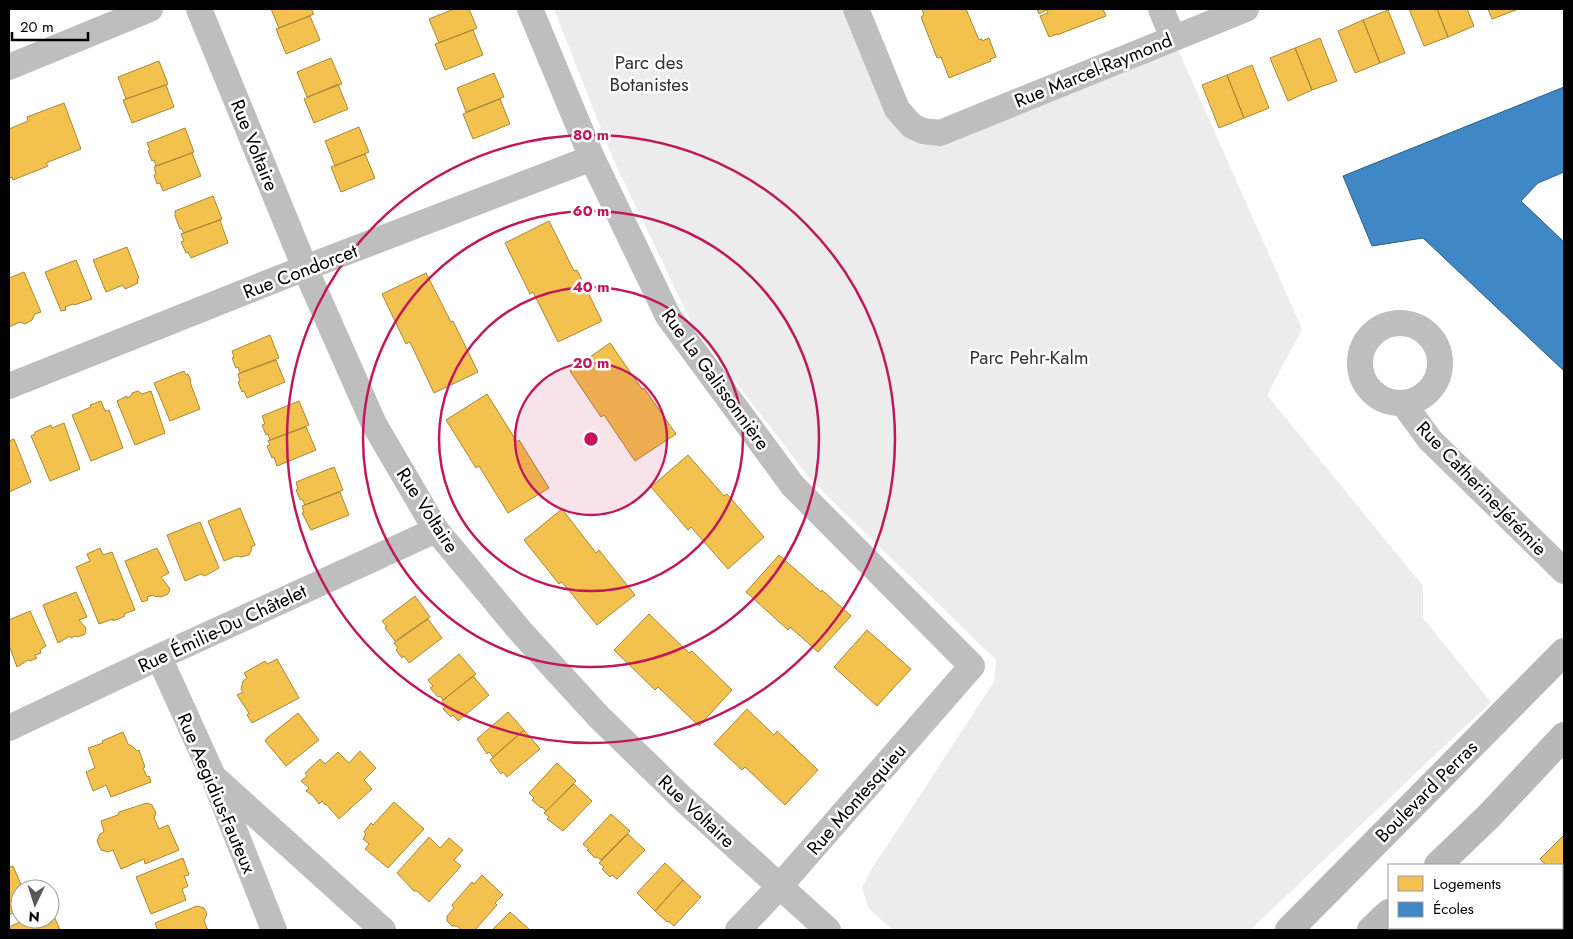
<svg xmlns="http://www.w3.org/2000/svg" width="1573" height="939" viewBox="0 0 1573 939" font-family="Jost,sans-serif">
  <rect width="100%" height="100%" fill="#fff"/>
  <path fill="#ececec" d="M554 9H856L897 109 940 132 1173 38 1302 329 1267 395 1423 586V618L1491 702 1250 930H893L869 909 862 888 871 870 994 682 996 660 811 480 694 328 613 159Z"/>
  <path fill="#f2c14e" stroke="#a98737" d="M271 9H311L314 14 279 28Z
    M454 9H469L477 28 439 43 429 19Z
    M922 9H966L979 40 982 39V41L989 38 996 57 990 59 991 61 949 78 941 57 937 58 921 17 924 15Z
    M1037 9H1103L1106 16 1057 35V34L1049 37 1040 16 1048 13 1047 10 1039 14Z
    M1409 9H1437L1448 37 1424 46Z
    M1437 9H1467L1474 26 1448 37Z
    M1488 9H1516V10L1492 19Z
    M1388 10 1405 53 1380 63 1363 20Z
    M310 16 320 40 286 54 276 29Z
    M1363 20 1380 63 1355 73 1338 31Z
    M473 30 483 55 445 70 435 44Z
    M1320 38 1337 81 1312 90 1295 48Z
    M1295 48 1312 90 1288 101 1270 58Z
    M331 58 342 84 307 97 297 72Z
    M159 61 168 84 126 99 118 77Z
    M1252 65 1269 108 1244 118 1227 75Z
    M494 73 504 97 466 112 457 88Z
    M1227 75 1244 118 1219 128 1202 85Z
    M338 84 348 109 314 123 304 99Z
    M166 85 174 107 132 123 123 100Z
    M500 99 510 124 473 139 463 114Z
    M64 103 81 149 46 163 48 166 13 180 12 177 9 178V129L28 121 27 117Z
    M359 127 369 152 335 166 325 141Z
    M185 128 194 152 156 166 154 160 152 161 148 151 150 150 147 143Z
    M192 153 201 176 163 191 160 183 157 184 154 175 156 174 154 167Z
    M365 154 375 178 341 192 331 167Z
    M213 196 222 219 184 233 181 228 180 229 175 216V211Z
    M220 220 228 243 191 258 188 252 186 253 181 242 184 241 181 234Z
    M549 221 574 271 577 270 602 321 558 342 533 292 530 294 505 243Z
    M127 247 139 278 137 279 138 283 125 289 123 285 106 292 93 260Z
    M76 260 92 299 74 305 73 304 65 307 66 310 61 311 45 272Z
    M24 272 41 312 35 314 32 320 25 324 20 322 9 327V278Z
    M426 273 451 322 453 321 478 372 434 393 410 342 406 344 382 294Z
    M270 335 279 358 240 373 238 367 236 368 232 358 234 357 232 351Z
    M610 343 642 389 644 388 676 434 635 461 604 415 601 417 570 371Z
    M276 360 285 382 247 398 244 391 242 392 238 382 240 381 238 374Z
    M184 371 186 375 188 374 191 381 190 382 200 409 170 421 154 383Z
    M138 391 142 394 151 391 165 433 135 445 117 401 127 396V398L130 397 132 393Z
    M487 394 517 442 519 440 549 488 508 513 479 466 476 468 446 420Z
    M101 401 105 411 109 410 123 448 91 461 72 415 91 407 90 405Z
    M299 401 309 425 270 440 268 434 266 435 262 425 265 424 262 416Z
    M64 423 80 469 50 481 31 436 35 434V432L51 425 52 428Z
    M306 427 316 450 277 466 274 457 272 458 267 446 270 445 268 441Z
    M14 439 31 482 9 492V441Z
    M688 455 724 496 727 494 764 537 728 569 691 527 688 530 651 487Z
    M334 467 343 490 305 505 302 499 300 500 296 490 298 489 296 482Z
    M340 492 349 515 311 530 302 513H304L302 506Z
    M240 508 255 545 251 547 252 549 249 555 241 557 236 556 224 561 208 521Z
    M562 509 596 553 599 550 635 595 597 625 562 582 559 584 524 540Z
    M200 522 219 568 205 576 201 574 185 581 167 535Z
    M100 548 103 555 112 552 135 610 124 614 125 616 113 621V619L99 624 76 567 90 561 87 554Z
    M157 548 169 573 161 577 170 589 168 594 161 597 158 596 155 597 153 595 147 597 148 600 142 602 125 561Z
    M779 555 821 592 822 590 851 616 818 652 790 627 788 630 746 592Z
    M76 592 87 617 79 620 86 628 85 634 78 637 75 636 71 638 70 636 58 643 43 605Z
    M415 596 430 617 395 641 385 628 387 627 382 621Z
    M30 611 46 646 40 650 41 653 35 655 37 658 30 661 28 660 17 667 9 645V620Z
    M649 614 689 653 692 651 732 690 699 726 658 687 655 690 614 650Z
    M428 619 442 638 409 663 404 656 402 658 396 650 398 648 394 643Z
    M867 630 911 669 877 706 834 667Z
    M459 654 476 674 443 700 440 696 438 697 430 688 433 686 428 680Z
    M277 659 299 698 252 723 247 715 249 713 237 695 243 692 241 689 243 681 247 678 244 673 265 661 267 664Z
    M473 676 489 695 458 721 453 715 451 717 443 709 446 706 442 701Z
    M747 709 774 735 777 731 818 770 785 805 745 767 742 770 714 744Z
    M508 712 524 730 493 757 489 752 487 754 477 739Z
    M298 713 319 740 286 766 265 741 267 738Z
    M524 730 540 749 507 777 503 772 501 774 490 760Z
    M123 732 128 744 132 746 137 751 139 750 145 767 143 768 147 777 149 776 151 782 111 797 106 785 93 791 86 772 95 768 88 748 103 743 102 741Z
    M360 751 376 768 364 780 372 789 339 819 326 804 325 805 322 801 319 804 313 796 306 791 309 788 301 781 307 776 305 773 320 759 325 764 338 752 349 763Z
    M557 763 576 781 546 811 542 807 541 808 532 800 534 798 529 793Z
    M574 784 592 801 563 831 547 819 549 817 544 813Z
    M394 802 424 829 388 868 365 849 369 844 363 839 366 834 364 832 371 823 373 825Z
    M147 803 152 805 156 813 154 818 159 829 168 825 179 850 145 864 144 859 121 869 113 850 108 852 101 850 97 841 100 834 104 832 101 821 118 815 119 812Z
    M611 814 630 831 601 860 597 857 595 858 587 850 589 849 583 844Z
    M628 834 645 850 617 879 612 875 610 877 602 869 604 867 599 863Z
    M1564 835V883L1562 881V865H1546L1540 859Z
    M429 837 440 848 449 838 463 850 454 860 461 866 429 902 417 891H414L397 873Z
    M183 858 189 875 184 876 188 886 182 889 186 900 151 914 136 877Z
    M665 863 683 880 655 911 637 893Z
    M13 866 23 889H20V910L9 915V868Z
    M482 875 503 895 495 903 497 905 475 930H462L457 926H452L447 921V916L454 908 452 905 472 882 474 884Z
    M683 880 701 897 674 926 668 921 667 922 655 911Z
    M197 906 204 908 207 914 204 921 208 930H158L155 923Z
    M50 909H51L60 930H9V927L27 919H50Z
    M510 912 530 930H492Z
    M1474 928H1504L1506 930H1473Z
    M1504 928H1559L1556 930H1506Z"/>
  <path fill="#3f88c5" stroke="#2c5f8a" d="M1564 87V172L1538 183 1521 201 1564 242V371L1423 238 1372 246 1343 176Z"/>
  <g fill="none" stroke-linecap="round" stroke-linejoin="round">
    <path stroke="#bebebe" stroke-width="26" d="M199 9 305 268 374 424 436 530 522 633 599 717 682 798 828 930
      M530 9 592 158 668 316 793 486 972 666 779 887 738 930
      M856 9 897 109 912 126 923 131 940 133 1246 9
      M1161 9 1173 38
      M9 67 150 9
      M1360 363a40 40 0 1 1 80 0a40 40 0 1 1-80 0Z
      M9 386 305 268 592 158
      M1403 403 1430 440 1564 571
      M159 657 213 776 274 930
      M9 728 159 657 436 530
      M217 780 383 930"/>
    <path stroke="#b8b8b8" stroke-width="28" d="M1438 865 1489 816 1564 736
      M1289 930 1564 652
      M1371 930 1389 913"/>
  </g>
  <circle cx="591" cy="439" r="76" fill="#c2185b" fill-opacity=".12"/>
  <g fill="none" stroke="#c2185b" stroke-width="2.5">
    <circle cx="591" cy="439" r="76"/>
    <circle cx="591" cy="439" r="152"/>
    <circle cx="591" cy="439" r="228"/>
    <circle cx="591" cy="439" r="304"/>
  </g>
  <g text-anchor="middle" stroke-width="5" stroke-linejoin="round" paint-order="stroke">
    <g font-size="19" fill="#333" stroke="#fff">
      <text x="649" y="69">Parc des<tspan x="649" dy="22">Botanistes</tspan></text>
      <text x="1029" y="364">Parc Pehr-Kalm</text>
    </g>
    <g font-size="19" fill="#000" stroke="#fff">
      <text transform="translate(1093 70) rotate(-22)" y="7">Rue Marcel-Raymond</text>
      <text transform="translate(255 145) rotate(68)" y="7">Rue Voltaire</text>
      <text transform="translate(300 271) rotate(-21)" y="7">Rue Condorcet</text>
      <text transform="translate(716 379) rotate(54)" y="7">Rue La Galissonnière</text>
      <text transform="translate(1482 488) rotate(46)" y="7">Rue Catherine-Jérémie</text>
      <text transform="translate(428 510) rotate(57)" y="7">Rue Voltaire</text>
      <text transform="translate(222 628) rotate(-25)" y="7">Rue Émilie-Du Châtelet</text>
      <text transform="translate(1426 791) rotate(-45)" y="7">Boulevard Perras</text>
      <text transform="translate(217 793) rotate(67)" y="7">Rue Aegidius-Fauteux</text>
      <text transform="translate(856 799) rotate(-49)" y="7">Rue Montesquieu</text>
      <text transform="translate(697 811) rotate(43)" y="7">Rue Voltaire</text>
    </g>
  </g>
  <circle cx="591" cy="439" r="8" fill="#c2185b" stroke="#fff" stroke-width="2.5"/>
  <g font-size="15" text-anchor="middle" font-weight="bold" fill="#c2185b" stroke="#fff" stroke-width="5" stroke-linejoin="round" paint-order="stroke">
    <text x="591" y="140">80 m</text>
    <text x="591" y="216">60 m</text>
    <text x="591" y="292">40 m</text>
    <text x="591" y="368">20 m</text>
  </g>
  <rect width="1573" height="939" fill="none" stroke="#000000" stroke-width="20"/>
  <rect x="1388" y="864" width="175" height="65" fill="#ffffff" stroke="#999999"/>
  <rect x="1398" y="876" width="25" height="15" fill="#f2c14e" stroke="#999999"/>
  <text x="1433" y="889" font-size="15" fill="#000000">Logements</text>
  <rect x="1398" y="902" width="25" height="15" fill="#3f88c5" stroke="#999999"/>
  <text x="1433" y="914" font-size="15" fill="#000000">Écoles</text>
  <g transform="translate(35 904) rotate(184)"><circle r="24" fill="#ffffff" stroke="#999999"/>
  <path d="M0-4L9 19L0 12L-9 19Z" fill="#595959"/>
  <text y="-8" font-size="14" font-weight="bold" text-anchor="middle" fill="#000000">N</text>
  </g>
  <path d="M12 32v8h76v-8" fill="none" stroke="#000000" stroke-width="2.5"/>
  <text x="20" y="32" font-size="15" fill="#000000" stroke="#ffffff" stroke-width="4" paint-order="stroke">20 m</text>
</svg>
